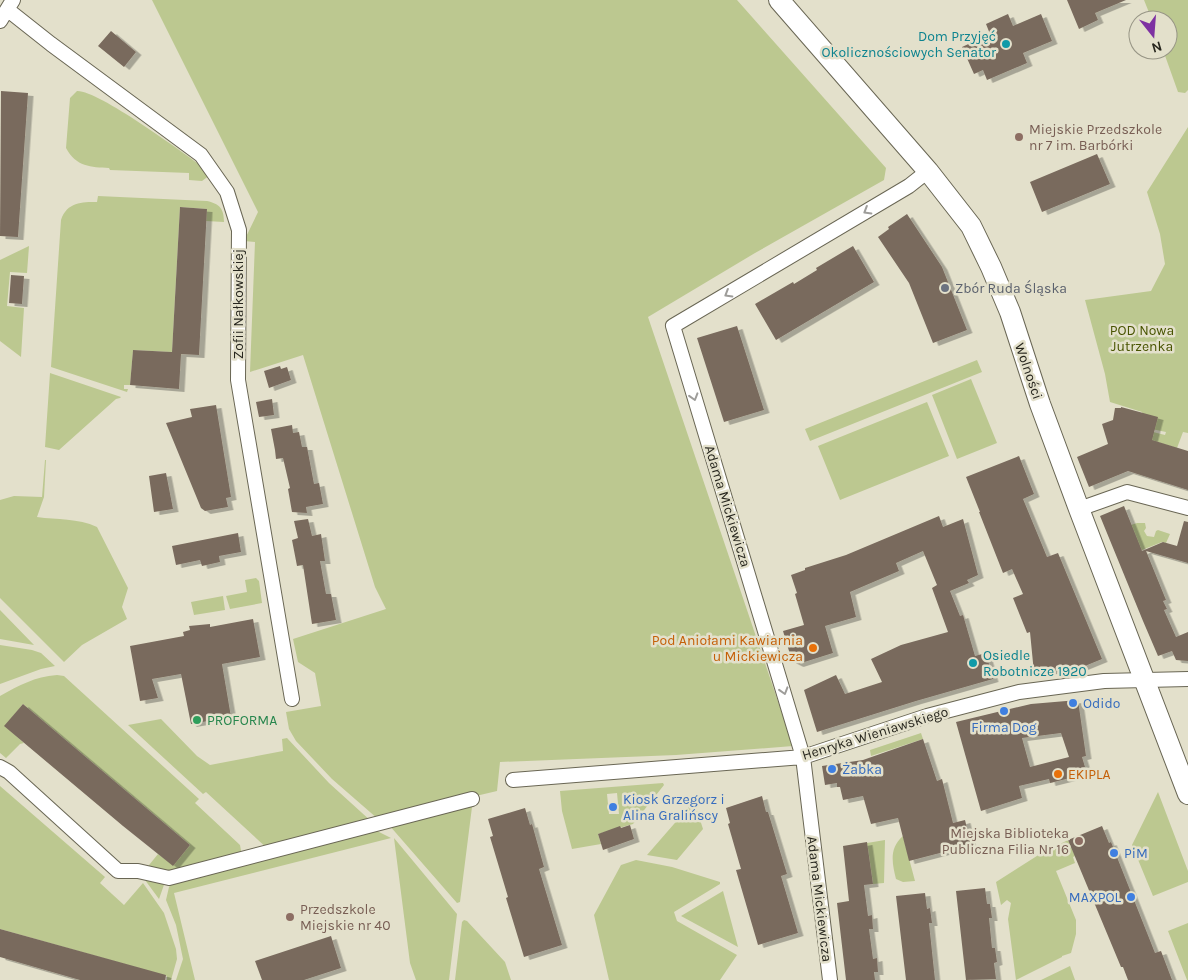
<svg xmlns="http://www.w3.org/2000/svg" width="1188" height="980" viewBox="0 0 1188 980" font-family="Karla,sans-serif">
  <defs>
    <filter id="shadow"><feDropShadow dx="5.5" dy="3" stdDeviation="0" flood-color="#0004"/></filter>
  </defs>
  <rect width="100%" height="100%" fill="#e3e0cb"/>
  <path fill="#bcc890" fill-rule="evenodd" d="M152 0H737L886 168 884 180 755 253 648 317 793 746 676 755 500 762 497 791 378 819 332 779 296 741 289 729 286 712 321 706 315 673 298 662 293 639 386 609 375 587 303 355 250 372 255 242 244 241 258 212Z
    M1144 0H1188V90L1185 93 1178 92 1163 50H1168V20H1152Z
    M77 91C98 90 182 152 203 167L210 175 202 181 189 180V173L110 170 109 168C91 167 76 167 66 148L70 98Z
    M1188 127V433L1183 432 1177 448 1150 440 1153 432 1165 435 1166 432 1147 428 1142 412 1110 402 1105 374 1085 300 1151 291 1165 264 1160 234 1147 192Z
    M98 196 207 201C220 204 224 209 224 222L206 221 207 209 180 207 172 352 133 350 130 385H124V389H128L127 392 51 367 61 220C67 202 82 202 97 202Z
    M29 246 27 273 10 272 7 306 24 308 21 357 0 341V260Z
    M977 360 982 372 810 441 805 429Z
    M50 373 121 397 120 398 116 399 59 450 45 447Z
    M971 379 997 443 957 459 932 395Z
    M927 402 949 456 840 500 818 446Z
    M45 460H46L44 497 37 517C57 520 78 518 97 527L128 588 122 607 127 619 82 645 64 662 0 598V500L14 496 42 497Z
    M1137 523H1145L1146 528 1144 531 1147 536 1154 537 1156 531 1158 530 1170 534 1166 543 1162 542 1127 556 1125 542 1136 537 1131 525Z
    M256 578 259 581 262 603 230 609 226 596 247 592 245 580Z
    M223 596 225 610 194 615 191 602Z
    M0 610 34 645 0 639Z
    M0 645 32 650 41 653 55 666 41 669 0 684Z
    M57 675 64 676 199 799 195 803 240 845 242 856 179 873 145 870 158 854 173 865 190 845 23 704 5 726 24 743 20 744 6 758 0 753V696C20 685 34 677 57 675Z
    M161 719 197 756 210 765 283 751 282 739 287 738 329 783 372 822 269 850 206 792 203 794 128 725Z
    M921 733 923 739 871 756 870 750Z
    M663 783 664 785 633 824 598 834 601 844 572 849 562 811 560 791ZM617 793 619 814H609L607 794Z
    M0 786 105 877 100 883 124 905 143 883 164 913 176 949 177 959 171 980H167V976L0 929Z
    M1158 792 1188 871V882L1153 896 1132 845Z
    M694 801 703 829 677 860 647 855Z
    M465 805 472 807 460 902 457 903 389 825Z
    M373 829 391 838 174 893 195 980H176L183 959 176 925 166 900 169 887 172 883Z
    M903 836 915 881 903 882 896 879C892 863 889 848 903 836Z
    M394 838 457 914 449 980H416L410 963Z
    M885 840 884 883 873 884 867 843Z
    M1068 840 1075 856 1073 857 1075 863 1056 871 1076 920V934L1071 953 1062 956V957L1016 980 1008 919 1011 903 1007 900 1001 905 996 882 1040 854Z
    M636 860 672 867 720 882V884L674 912 677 921 737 955 720 980H609L594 915 621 865Z
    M147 878 165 882 159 899 145 880Z
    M723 891 738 947 681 916Z
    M464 920 467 921 505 962 511 980H455L462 922Z
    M1188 923V980H1187L1168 931Z
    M1070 966 1075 980H1041Z"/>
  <path fill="#796a5d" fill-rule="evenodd" filter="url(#shadow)" d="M1067 0H1126L1095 13 1098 20 1079 29Z
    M1008 14 1013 26 1041 14 1052 41 1023 53 1027 63 987 80 983 70 974 74 962 47 990 34 986 24Z
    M111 31 136 52 124 67 98 46Z
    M1 91 28 93 18 237 0 236Z
    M1097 154 1110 184 1042 212 1030 182Z
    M180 207 207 209 199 355 181 354 179 389 130 385 133 350 172 352Z
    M907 214 942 267 967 330 933 343 909 283 878 237 889 229 888 227Z
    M853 246 874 282 776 340 755 304 793 282 794 284 817 270 816 268Z
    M11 275 24 276 22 304 9 303Z
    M737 326 764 410 724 422 697 338Z
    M280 366 281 369 287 367 291 380 269 388 264 371Z
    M272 399 274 415 259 417 256 402Z
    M216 405 231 497 226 498 228 507 205 511 201 508 166 423 192 417 190 409Z
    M1121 407 1158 417 1152 440 1188 451V490L1128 471 1089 487 1077 457 1108 444 1102 424 1113 420 1115 408H1121Z
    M292 425 293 433 299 432 302 447H307L314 484 319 483 323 504 306 507 307 513 292 512 288 489 290 488 283 458 276 459 275 450 271 429Z
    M1019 456 1034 494 1023 499 1047 557 1058 553 1102 659 1080 668 1034 673 1030 632 1027 633 1013 598 1023 594 1012 569 1003 573 979 512H980L966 477Z
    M166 473 173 509 154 512 149 476Z
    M1124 506 1142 551 1163 542 1177 546 1184 521 1188 522V563L1146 551 1166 600 1163 601 1167 609 1164 610 1176 637 1188 632V661L1176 660 1172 651 1158 656 1143 621 1100 516Z
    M939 516 943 527 963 519 978 575 967 580 969 583 950 591 960 616 963 615 975 656 986 653 993 679 916 701 817 732 804 690 836 675 845 694 882 682 871 659 901 645 948 632 932 588 937 585 923 551 896 563 899 571 850 592 856 617 825 626 833 653 798 664 792 661 783 631 804 625 795 594 797 593 791 575 805 570V568L846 555Z
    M308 519 312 536 321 534 325 561H320L326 594H331L336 620 312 624 303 565 297 566 292 540 298 538 294 521Z
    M238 533 241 552 219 556 220 562 202 566 200 560 176 565 172 546Z
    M253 619 260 657 222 664 231 717 191 724 181 674 152 679 158 698 140 701 130 646 184 636 183 632 190 630 189 626 210 624V627Z
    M1078 700 1086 756 1082 757 1085 767 1075 769 1076 772 1068 773 1070 778 1050 783 1049 779 1019 786 1022 798 981 811 956 722 1031 704ZM1061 733 1069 757 1030 767 1022 738Z
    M23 704 190 845 173 866 123 826 4 726Z
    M923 739 937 781 942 779 953 823 965 820 971 845 909 861 898 818 871 824 863 796 843 800 840 787H837V783L825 785 822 766 863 760Z
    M762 796 766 812H768L787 874 781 876 798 933 758 945 736 870 741 869 728 824 730 823 726 808Z
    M525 808 530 825 532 824 544 867 539 869 562 945 524 957 506 898 508 897 490 837 493 836 488 819Z
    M630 825 634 839 603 850 598 834 620 826 621 828Z
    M1102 826 1109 843 1111 842 1155 953 1161 951 1172 980H1128L1123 967H1121L1068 840Z
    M867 842 873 884 864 885 868 916 872 915 873 929H869L873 959 877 958 878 972H874L875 980H846L837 903 849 901 843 846Z
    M985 888 987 904H990L992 918H989L992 948H995L997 962 994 963 996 979 966 980 956 891Z
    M925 893 927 909 930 908 932 923H929L935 980H906L896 896Z
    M0 929 166 975 165 980H80L0 957Z
    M331 936 341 968 304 980H262L255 961Z"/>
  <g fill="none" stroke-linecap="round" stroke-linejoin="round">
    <defs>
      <path id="street" d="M8 10 51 44 201 155 227 192 239 230 238 380 292 699
        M0 21 13 0
        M1079 509 1127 492 1188 508
        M0 767 9 772 118 871H138L169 878 472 799
        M513 780 803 757 927 716 1019 692 1104 681 1188 679
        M830 980 803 757 673 326 909 186 928 171"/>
      <path id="secondary" d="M779 0 928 171 971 226 991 267 1010 312 1040 404 1079 509 1188 794"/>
    </defs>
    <use href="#street" stroke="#696654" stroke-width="16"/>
    <use href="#secondary" stroke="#696654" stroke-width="22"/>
    <use href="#street" stroke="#fff" stroke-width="14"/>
    <use href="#secondary" stroke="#fff" stroke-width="20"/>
  </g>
  <defs><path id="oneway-chevron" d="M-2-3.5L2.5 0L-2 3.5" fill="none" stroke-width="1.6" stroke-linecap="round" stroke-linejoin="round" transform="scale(1.25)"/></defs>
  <g stroke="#9e9d9a">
    <use href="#oneway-chevron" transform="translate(867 211) rotate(149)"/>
    <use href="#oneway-chevron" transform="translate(728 294) rotate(149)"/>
    <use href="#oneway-chevron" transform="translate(694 397) rotate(73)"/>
    <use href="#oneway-chevron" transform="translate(784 691) rotate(73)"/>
  </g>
  <g fill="#0f9aa8" stroke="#e3e0cb" stroke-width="2">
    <circle cx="1006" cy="44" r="5"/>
    <circle cx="973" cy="663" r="5"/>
  </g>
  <g fill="#8d6e63" stroke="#e3e0cb" stroke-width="2">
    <circle cx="1019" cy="137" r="5"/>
    <circle cx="1079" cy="841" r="5"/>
    <circle cx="290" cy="917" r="5"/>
  </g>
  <circle fill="#6b7280" stroke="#e3e0cb" stroke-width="2" cx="945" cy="288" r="5"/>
  <g fill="#e8710a" stroke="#e3e0cb" stroke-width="2">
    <circle cx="813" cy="648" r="5"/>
    <circle cx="1058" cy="774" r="5"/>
  </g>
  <g fill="#3f7fe0" stroke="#e3e0cb" stroke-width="2">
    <circle cx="1073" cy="703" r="5"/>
    <circle cx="1004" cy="711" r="5"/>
    <circle cx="832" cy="769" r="5"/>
    <circle cx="613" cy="807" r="5"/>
    <circle cx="1114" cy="853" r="5"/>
    <circle cx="1131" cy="897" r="5"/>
  </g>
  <circle fill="#2e9e5b" stroke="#e3e0cb" stroke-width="2" cx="197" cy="720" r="5"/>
  <g text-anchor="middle" stroke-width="5" stroke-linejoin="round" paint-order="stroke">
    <g font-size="14" fill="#0d838f" stroke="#e3e0cb" text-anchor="end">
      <text x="996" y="41">Dom Przyjęć<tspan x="996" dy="16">Okolicznościowych Senator</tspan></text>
      <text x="983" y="660" text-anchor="start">Osiedle<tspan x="983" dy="16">Robotnicze 1920</tspan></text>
    </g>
    <g font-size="14" fill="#785e54" stroke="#e3e0cb" text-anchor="start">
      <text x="1029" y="134">Miejskie Przedszkole<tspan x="1029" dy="16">nr 7 im. Barbórki</tspan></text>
      <text x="1069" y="838" text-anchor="end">Miejska Biblioteka<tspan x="1069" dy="16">Publiczna Filia Nr 16</tspan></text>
      <text x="300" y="914">Przedszkole<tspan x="300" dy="16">Miejskie nr 40</tspan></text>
    </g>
    <g font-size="14" fill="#5b616d" stroke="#e3e0cb" text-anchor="start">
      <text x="955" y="293">Zbór Ruda Śląska</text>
    </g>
    <g font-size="14" fill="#27261e" stroke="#e3e0cb">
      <text transform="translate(238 304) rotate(-90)" y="5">Zofii Nałkowskiej</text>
      <text transform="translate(1029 371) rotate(71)" y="5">Wolności</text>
      <text transform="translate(728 506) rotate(73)" y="5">Adama Mickiewicza</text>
      <text transform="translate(875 733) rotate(-17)" y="5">Henryka Wieniawskiego</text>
      <text transform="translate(820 899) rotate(83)" y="5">Adama Mickiewicza</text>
    </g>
    <g font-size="14" fill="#485400" stroke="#e3e0cb">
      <text x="1142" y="335">POD Nowa<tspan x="1142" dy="16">Jutrzenka</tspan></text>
    </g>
    <g font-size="14" fill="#c56008" stroke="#e3e0cb" text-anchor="end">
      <text x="803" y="645">Pod Aniołami Kawiarnia<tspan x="803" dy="16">u Mickiewicza</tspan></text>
      <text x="1068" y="779" text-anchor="start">EKIPLA</text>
    </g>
    <g font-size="14" fill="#366cbe" stroke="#e3e0cb" text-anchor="start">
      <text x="1083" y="708">Odido</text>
      <text x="1004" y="732" text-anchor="middle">Firma Dog</text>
      <text x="842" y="774">Żabka</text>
      <text x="623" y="804">Kiosk Grzegorz i<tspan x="623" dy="16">Alina Gralińscy</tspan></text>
      <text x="1124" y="858">PiM</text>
      <text x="1121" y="902" text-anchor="end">MAXPOL</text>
    </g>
    <g font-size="14" fill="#27864d" stroke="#e3e0cb" text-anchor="start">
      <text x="207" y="725">PROFORMA</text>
    </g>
  </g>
  <g transform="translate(1153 35) rotate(163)"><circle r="24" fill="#e3e0cb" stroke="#989686"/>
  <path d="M0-4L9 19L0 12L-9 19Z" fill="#7e31a2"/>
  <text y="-8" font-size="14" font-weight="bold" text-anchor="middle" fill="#27261e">N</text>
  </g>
</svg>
